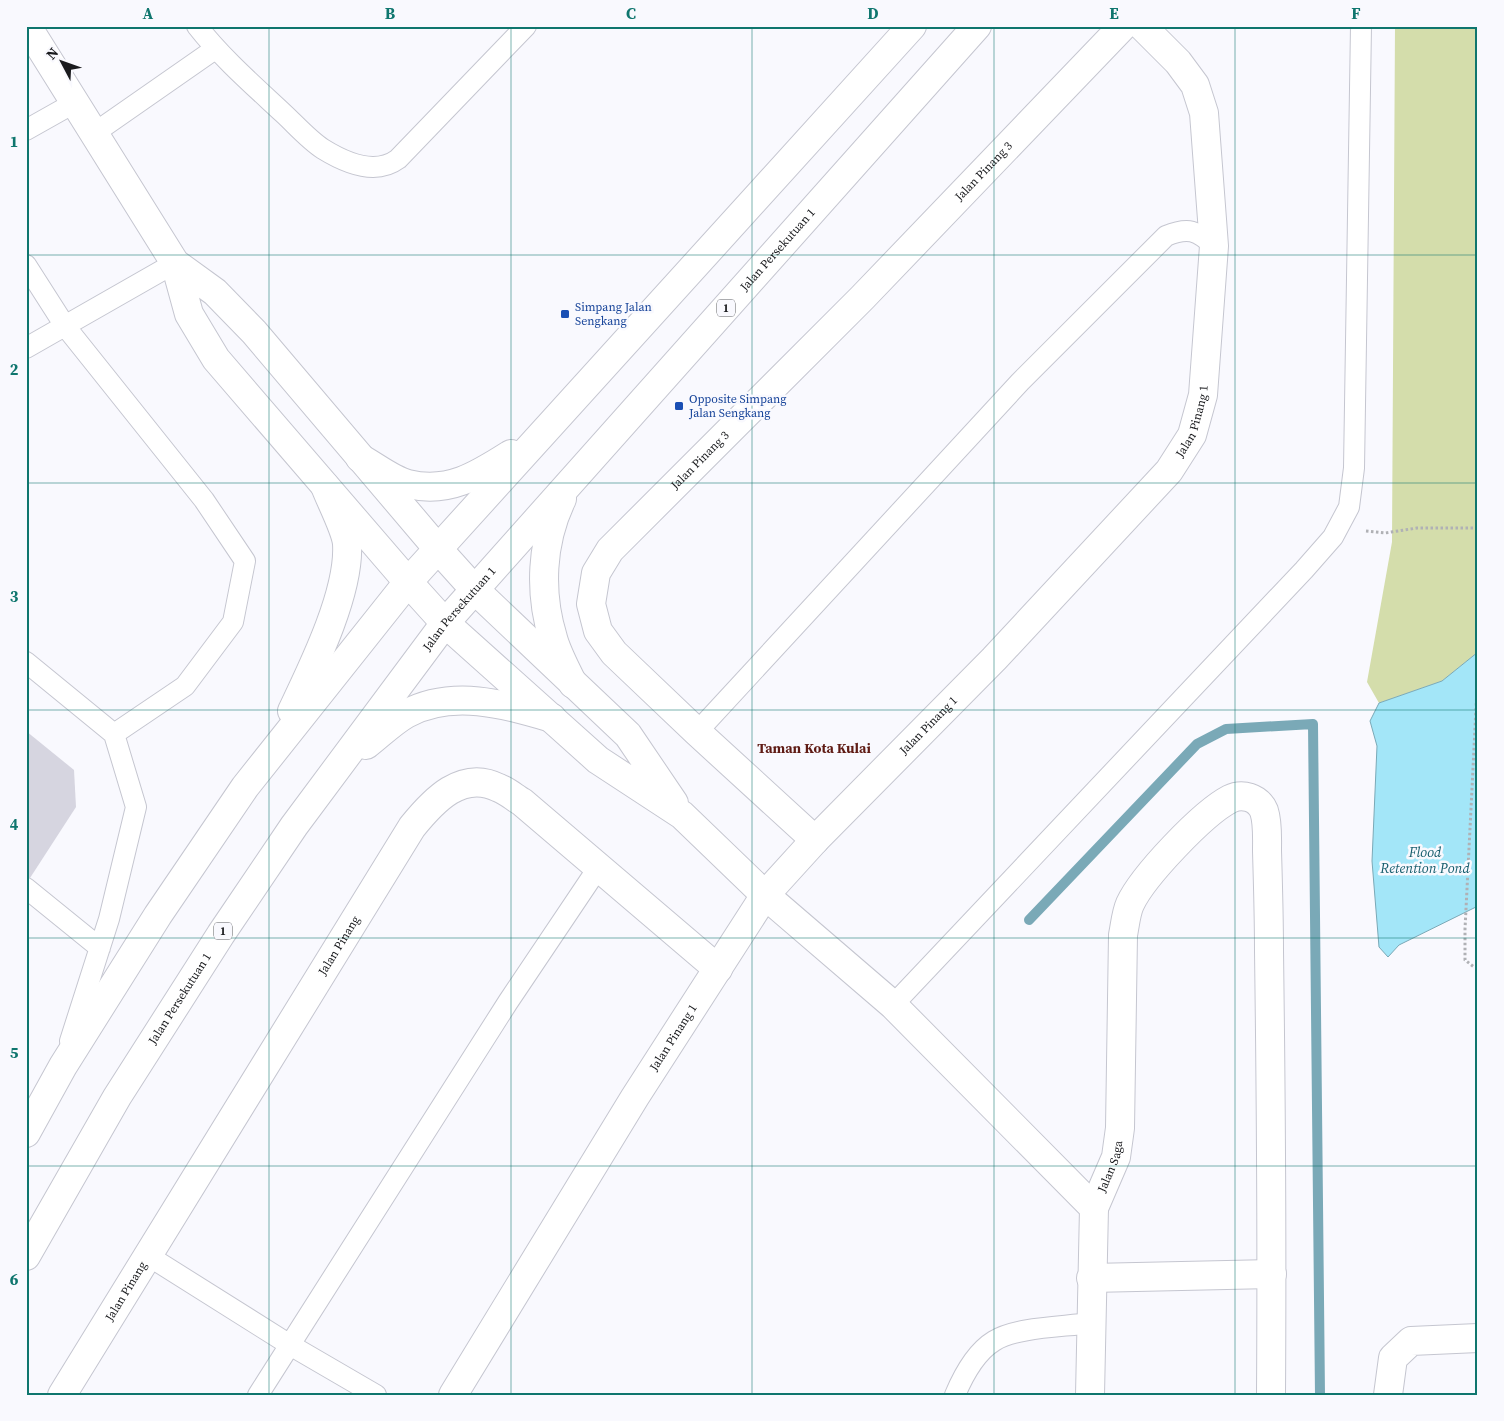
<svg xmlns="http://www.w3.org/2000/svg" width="1504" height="1421" viewBox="0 0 1504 1421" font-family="'Source Serif 4',serif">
  <rect width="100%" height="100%" fill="#f9f9fe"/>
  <path fill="#d4ddab" d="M1395 26H1478V652L1442 681 1379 703 1367 682 1392 542Z"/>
  <path fill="#a3e6f8" stroke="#7aa9b7" d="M1478 652V906L1399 945 1388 957 1379 947 1372 861 1377 746 1370 721 1379 703 1442 681Z"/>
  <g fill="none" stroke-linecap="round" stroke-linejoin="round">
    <path stroke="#7aa9b7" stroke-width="10" d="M1029 920 1197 744 1226 729 1313 724 1320 1395"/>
  </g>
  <path fill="#d6d5e0" d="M26 731 74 770 76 807 30 878 26 875Z"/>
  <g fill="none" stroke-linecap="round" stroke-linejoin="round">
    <defs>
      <path id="service" d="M197 26C222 58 253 85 283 113 296 125 309 140 323 149 344 162 375 176 398 159L526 26
        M26 130 74 103
        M93 134 215 49
        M26 265 65 326 204 500 245 561 233 622 185 686 114 734
        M26 348 175 263
        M26 662 114 734 136 807 109 919 70 1041
        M697 732 1020 382 1166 236C1188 227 1197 230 1214 246
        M26 888 100 948
        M893 1005 1304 570 1333 537 1349 507 1354 468 1361 26
        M147 1255 290 1345 376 1395
        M258 1395 508 1002 598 868
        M955 1395C963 1376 976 1352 994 1341 1016 1327 1063 1327 1090 1323"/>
      <g id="minor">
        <path id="s1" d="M815 840 697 732 614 653 598 631 591 604 596 573 610 550 862 298 1123 26"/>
        <path id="s2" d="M1094 1208 1116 1157 1120 1128 1123 935C1125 925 1126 913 1130 904 1143 876 1203 813 1230 799 1242 793 1258 797 1264 811 1268 823 1267 838 1267 851 1268 884 1269 918 1269 951 1271 1099 1272 1247 1271 1395"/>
        <path d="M1091 1278 1272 1274"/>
        <path id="s3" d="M62 1395 412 827C433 801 462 769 499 788 507 791 515 798 522 802L718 969"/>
        <path id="s4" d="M453 1395 635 1097 765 895 815 840 994 659 1169 471 1192 435 1203 395 1214 246 1204 113 1195 85 1178 62 1142 26"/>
        <path d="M1388 1395 1393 1358 1411 1341 1478 1338"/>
      </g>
      <path id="tertiary" d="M438 549 474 589 628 735 674 803
        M408 582 445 623 598 760 682 815 765 895 893 1005 1094 1208 1090 1395"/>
      <path id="secondary" d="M27 26 175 263 189 314 216 359 408 582
        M175 263 215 292 254 332 438 549"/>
      <g id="trunk">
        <path d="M360 458C375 466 392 480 408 484 449 494 478 475 511 454"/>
        <path d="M562 499C541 542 539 593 553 638 557 653 566 669 573 684"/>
        <path d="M292 711C313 667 350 592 347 544 346 530 330 500 325 486"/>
        <path d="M366 745C379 735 392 722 406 714 452 689 504 704 552 718"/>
        <path d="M26 1133 63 1066 158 915 245 787 408 582 912 26"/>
        <path id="s5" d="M26 1256 117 1097 221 934 294 826 445 623 977 26"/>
      </g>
    </defs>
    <use href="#service" stroke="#c5c6d0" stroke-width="22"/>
    <use href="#minor" stroke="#c5c6d0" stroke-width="30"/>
    <use href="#tertiary" stroke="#c5c6d0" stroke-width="30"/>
    <use href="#secondary" stroke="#c5c6d0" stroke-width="30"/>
    <use href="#trunk" stroke="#c5c6d0" stroke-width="30"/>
    <path stroke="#b0b1b5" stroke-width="3" stroke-dasharray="2.5 2.5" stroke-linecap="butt" d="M1366 531 1385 533 1417 528H1478
      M1478 668 1465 929V960L1474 967H1478"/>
    <use href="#service" stroke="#fff" stroke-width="20"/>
    <use href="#minor" stroke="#fff" stroke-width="28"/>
    <use href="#tertiary" stroke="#fff" stroke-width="28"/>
    <use href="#secondary" stroke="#fff" stroke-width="28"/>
    <use href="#trunk" stroke="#fff" stroke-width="28"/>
  </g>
  <path fill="none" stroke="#0f766e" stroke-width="1" stroke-opacity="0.55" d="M269 26V1395M511 26V1395M752 26V1395M994 26V1395M1235 26V1395M26 255H1478M26 483H1478M26 710H1478M26 938H1478M26 1166H1478"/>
  <g fill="#1a4fb4" stroke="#f9f9fe" stroke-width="2">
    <rect x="560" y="309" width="10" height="10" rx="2.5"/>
    <rect x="674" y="401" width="10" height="10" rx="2.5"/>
  </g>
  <g text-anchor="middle" stroke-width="5" stroke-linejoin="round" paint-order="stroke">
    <g fill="#f9f9fe" stroke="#5d5e61" stroke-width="1">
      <rect x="717" y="299.5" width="18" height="17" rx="4"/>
      <rect x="214" y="922.5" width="18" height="17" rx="4"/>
    </g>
    <g font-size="11" font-weight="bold" fill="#1a1b1e">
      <text x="726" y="312">1</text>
      <text x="223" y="935">1</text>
    </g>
    <g font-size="12" fill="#1a1b1e" stroke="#f9f9fe">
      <text dy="4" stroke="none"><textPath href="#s1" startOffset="920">Jalan Pinang 3</textPath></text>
      <text dy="4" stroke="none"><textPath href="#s5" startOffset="1260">Jalan Persekutuan 1</textPath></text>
      <text dy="4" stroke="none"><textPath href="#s4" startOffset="1231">Jalan Pinang 1</textPath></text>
      <text dy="4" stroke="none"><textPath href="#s1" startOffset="515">Jalan Pinang 3</textPath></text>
      <text dy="4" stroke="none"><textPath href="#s5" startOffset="780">Jalan Persekutuan 1</textPath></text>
      <text dy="4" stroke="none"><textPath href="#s4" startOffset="825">Jalan Pinang 1</textPath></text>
      <text dy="4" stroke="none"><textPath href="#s3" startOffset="528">Jalan Pinang</textPath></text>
      <text dy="4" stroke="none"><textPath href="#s5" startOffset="300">Jalan Persekutuan 1</textPath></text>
      <text dy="4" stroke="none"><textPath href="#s4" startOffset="420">Jalan Pinang 1</textPath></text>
      <text dy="4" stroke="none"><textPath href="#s2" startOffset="45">Jalan Saga</textPath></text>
      <text dy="4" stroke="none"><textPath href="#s3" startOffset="122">Jalan Pinang</textPath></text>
    </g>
    <g font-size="12" fill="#164399" stroke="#f9f9fe" text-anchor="start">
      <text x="575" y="311">Simpang Jalan<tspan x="575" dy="14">Sengkang</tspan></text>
      <text x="689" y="403">Opposite Simpang<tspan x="689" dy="14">Jalan Sengkang</tspan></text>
    </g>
    <g font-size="14" font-weight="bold" fill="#5f1b14" stroke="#f9f9fe">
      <text x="814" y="753">Taman Kota Kulai</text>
    </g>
    <g font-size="14" font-style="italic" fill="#165d6d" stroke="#f9f9fe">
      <text x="1425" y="857">Flood<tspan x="1425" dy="16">Retention Pond</tspan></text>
    </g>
  </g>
  <rect width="1504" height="1421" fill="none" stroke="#f9f9fe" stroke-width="55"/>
  <g transform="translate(62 62) rotate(311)" stroke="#f9f9fe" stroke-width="4" paint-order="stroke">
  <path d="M0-4L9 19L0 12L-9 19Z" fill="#1a1b1e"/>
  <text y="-8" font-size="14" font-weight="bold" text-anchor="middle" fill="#1a1b1e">N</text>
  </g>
  <rect x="28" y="28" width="1448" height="1366" fill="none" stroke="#0f766e" stroke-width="2"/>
  <g font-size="16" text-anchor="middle" font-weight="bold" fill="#0f766e">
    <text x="148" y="19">A</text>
    <text x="390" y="19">B</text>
    <text x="631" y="19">C</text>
    <text x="873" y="19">D</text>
    <text x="1114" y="19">E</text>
    <text x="1356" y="19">F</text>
    <text x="14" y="147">1</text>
    <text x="14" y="375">2</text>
    <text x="14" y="602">3</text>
    <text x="14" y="830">4</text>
    <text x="14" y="1058">5</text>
    <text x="14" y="1285">6</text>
  </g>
</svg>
